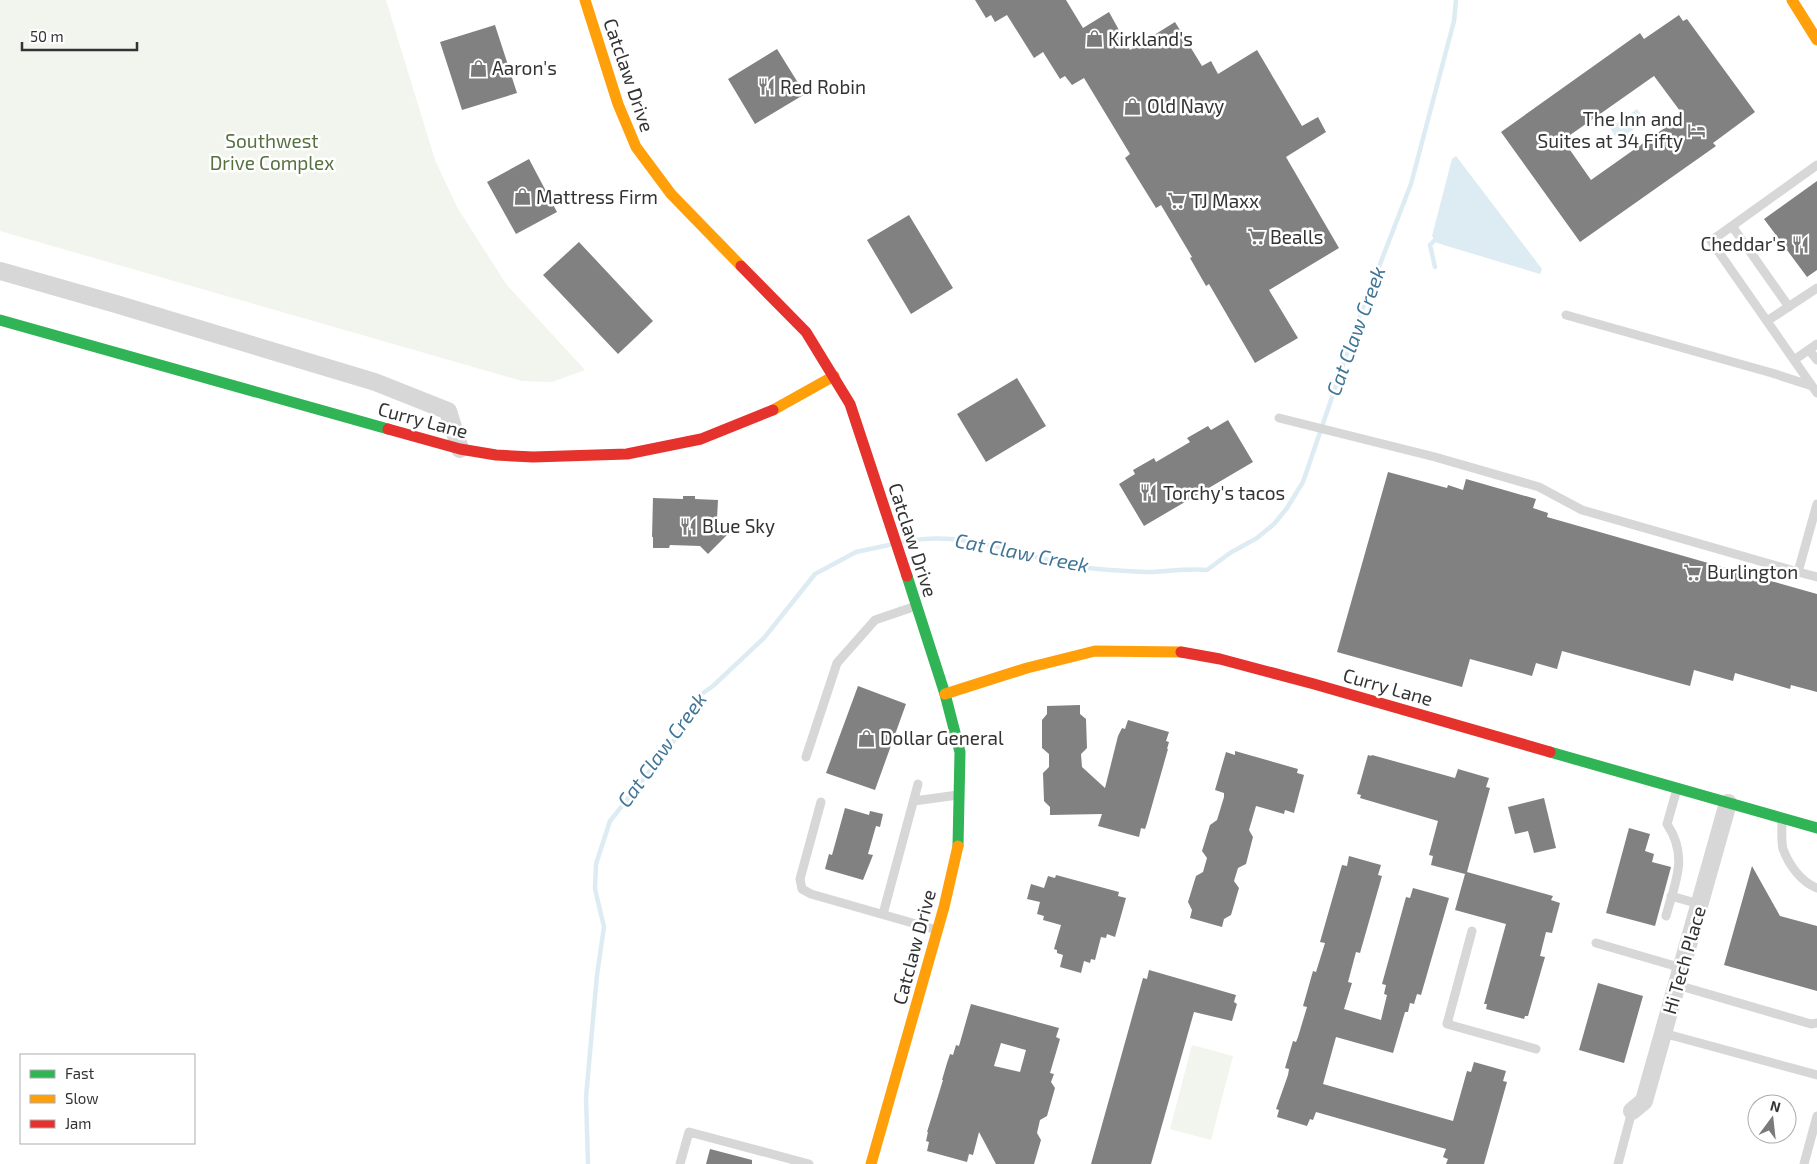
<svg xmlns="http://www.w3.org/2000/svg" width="1817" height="1164" viewBox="0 0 1817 1164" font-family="'Exo 2',sans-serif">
  <rect width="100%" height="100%" fill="#fff"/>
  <path fill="#f1f5ed" d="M0 0H386L435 160 457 207 506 284 585 370 552 382 522 381 0 231Z
    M1192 1045 1233 1056 1211 1140 1170 1129Z"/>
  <path fill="#ddebf3" d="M1637 109 1646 121 1618 140 1610 128Z
    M1456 156 1542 269 1540 274 1437 243 1432 236 1452 159Z"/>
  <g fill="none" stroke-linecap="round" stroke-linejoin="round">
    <path stroke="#ddebf3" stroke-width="4.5" d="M1435 267 1430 245 1438 237
      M904 542C969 528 1025 560 1088 568 1110 570 1131 572 1153 572 1171 571 1189 568 1207 570L1230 553 1257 538 1274 524 1287 508 1303 482 1358 321 1411 184 1454 21 1456 0
      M588 1164 586 1097 597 975 604 927 595 889 596 864 610 821 680 733 696 698 713 686 764 638 815 574 856 552 889 545"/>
  </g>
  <path fill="#818181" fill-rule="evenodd" d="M975 0H1066L1083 28 1109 12 1130 50 1175 22 1202 66 1211 61 1218 74 1257 50 1302 126 1318 117 1326 132 1286 157 1339 248 1269 290 1298 338 1255 363 1209 284 1206 286 1190 258 1192 257 1161 205 1156 208 1125 158 1130 154 1084 78 1072 85 1065 76 1060 79 1043 52 1034 58 1007 15 995 22 991 15 986 18Z
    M1679 15 1683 21 1687 19 1755 112 1713 143 1716 146 1580 242 1501 132 1640 33 1644 39ZM1654 76 1683 115 1591 180 1563 140Z
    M495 25 517 93 462 110 440 42Z
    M777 49 805 94 755 124 728 79Z
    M529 159 557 212 516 234 487 182Z
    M1817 181V270L1807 277 1764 219Z
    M909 215 953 288 911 314 867 240Z
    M579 242 653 321 618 354 543 275Z
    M1017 378 1046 426 986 462 957 414Z
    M1228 420 1253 462 1144 526 1119 484 1135 474 1133 470 1154 458 1156 462 1190 442 1187 438 1208 426 1211 430Z
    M1388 472 1447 488 1448 485 1463 490 1466 479 1536 499 1533 508 1548 513 1547 517 1817 594V692L1791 685 1790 689 1735 673 1733 681 1694 670 1690 686 1562 651 1557 669 1536 663 1532 676 1470 659 1462 687 1337 652Z
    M683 496H695V499L718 500 717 519 730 532 708 554 700 546 670 545 669 548H653V537H652L653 498 683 499Z
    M858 686 906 704 875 790 826 773Z
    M1080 705V714L1086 719 1087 748 1081 754 1082 767 1105 788 1118 736 1122 728 1125 729 1128 720 1169 732 1166 741 1169 742 1167 749H1168L1147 823 1145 829 1141 828 1139 837 1098 826 1102 814 1050 815V807L1044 801 1043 773 1049 767V754L1042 748V720L1047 714V706Z
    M1235 751 1298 769 1297 773 1304 775 1294 813 1285 810 1284 814 1256 806 1249 830 1253 837 1246 864 1238 868 1234 881 1239 888 1231 915 1224 919 1222 927 1190 918 1192 910 1188 902 1196 876 1203 872 1207 858 1202 851 1210 825 1217 820 1224 797V793L1215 790 1226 752 1235 755Z
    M1368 755 1371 756 1372 755 1455 778 1458 769 1489 778 1486 787 1490 788 1467 872 1553 896 1551 900 1560 903 1552 933 1546 932 1540 956 1545 957 1528 1016H1525L1524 1019 1486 1009 1487 1004H1484L1506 924 1455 910 1465 874 1431 865 1433 856 1429 855 1438 821 1360 798 1361 795 1357 794Z
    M1544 798 1556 848 1534 853 1528 831 1515 834 1508 807Z
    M845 808 869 815 870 811 883 814 880 827 876 826 868 854 873 855 863 880 825 869 829 854 832 855Z
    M1629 828 1650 834 1645 851 1654 854 1652 862 1671 867 1655 926 1606 913Z
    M1349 856 1381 865 1378 875 1382 876 1360 953 1356 952 1348 982 1352 983 1344 1009 1381 1020 1387 995 1384 994 1386 985 1382 984 1406 897 1410 898 1413 888 1449 898 1421 995 1417 994 1414 1004 1410 1003 1408 1012H1405L1393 1053 1336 1037 1323 1084 1453 1121 1467 1071 1471 1072 1474 1062 1506 1071 1503 1081 1507 1082 1484 1164H1446L1448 1159 1443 1157 1446 1149 1316 1112 1313 1120 1310 1119 1307 1126 1277 1117 1279 1110 1276 1109 1288 1075 1289 1069 1285 1068 1293 1041 1296 1042 1298 1037 1307 1007 1303 1006 1313 971 1316 972 1325 943 1320 942 1342 865 1347 866Z
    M1752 866 1780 916 1817 926V991L1724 965Z
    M1056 875 1119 892 1118 896 1126 898 1115 937 1107 934 1106 938 1101 937 1095 960 1091 959 1090 963 1084 961 1081 973 1060 967 1063 955 1057 953V950L1054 949 1061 925 1043 920 1044 916 1037 914 1040 902 1027 899 1031 884 1044 888 1048 876 1055 878Z
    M1149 970 1236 995 1234 1002 1237 1004 1232 1021 1194 1012 1151 1164H1091L1143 978 1147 979Z
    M1598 983 1643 996 1624 1063 1579 1050Z
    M971 1004 1059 1028 1056 1037 1060 1039 1050 1073 1054 1074 1051 1082 1055 1088 1047 1116 1040 1120 1037 1133 1041 1140 1034 1164H996L979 1132 973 1155 969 1154 967 1162 927 1151 929 1142 926 1141 928 1132H927L943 1080H942L947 1063 950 1054 953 1055 956 1045 959 1046ZM1001 1043 1026 1050 1020 1072 994 1066Z
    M710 1149 752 1160V1164H706Z"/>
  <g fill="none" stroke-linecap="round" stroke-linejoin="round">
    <path stroke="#d7d7d7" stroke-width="9" d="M1817 165 1711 241 1817 393
      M1732 226 1789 307
      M1566 315 1772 373 1812 386
      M1767 321 1817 288
      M1809 350 1817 360
      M1794 360 1817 344
      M1279 418 1435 457 1539 487 1582 510 1798 572 1817 504
      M1798 572 1817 577
      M806 757 837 663 875 620 916 606
      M914 801 958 795
      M821 802 800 879 802 889 811 894 937 930
      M1782 820C1782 829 1781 841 1783 849 1789 865 1801 882 1817 888
      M1671 896 1699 904
      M883 914 918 784
      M1666 916C1675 882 1689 857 1667 824L1677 789
      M1472 931 1447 1024 1536 1049
      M1596 943 1682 968
      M1677 985 1811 1024 1817 1023
      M1663 1033 1817 1075
      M680 1164 689 1132 809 1164
      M1618 1164 1632 1111
      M1804 1164 1817 1116"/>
    <path stroke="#d7d7d7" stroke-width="18" d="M0 271 116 304 375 382 448 411 460 449
      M1632 1111 1644 1101 1728 803"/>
    <path stroke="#30b455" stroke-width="11" d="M0 320 388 429
      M907 576 945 694 960 752 958 846
      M1550 752 1817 828"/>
    <path stroke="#ff9f0a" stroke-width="11" d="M585 0 618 104 636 147 671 194 741 266
      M1792 0 1817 40
      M773 410 834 376
      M945 694 1027 668 1095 651 1181 652
      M871 1164 944 907 958 846"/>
    <path stroke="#e5322d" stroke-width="11" d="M741 266 806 332 850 404 907 576
      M388 429 460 449 496 455 533 457 627 454 701 439 773 410
      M1181 652 1220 659 1314 684 1550 752"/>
  </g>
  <defs>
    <symbol id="shop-bare" viewBox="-9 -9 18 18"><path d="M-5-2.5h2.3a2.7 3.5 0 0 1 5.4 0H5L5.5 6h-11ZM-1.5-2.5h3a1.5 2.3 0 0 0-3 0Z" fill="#7a7a7a" stroke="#fff" stroke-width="2.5" paint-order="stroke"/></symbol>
    <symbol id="restaurant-bare" viewBox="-9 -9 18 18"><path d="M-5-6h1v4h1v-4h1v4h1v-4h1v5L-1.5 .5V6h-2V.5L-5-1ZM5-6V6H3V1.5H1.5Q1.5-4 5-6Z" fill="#7a7a7a" stroke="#fff" stroke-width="2.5" paint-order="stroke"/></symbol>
    <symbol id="hotel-bare" viewBox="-9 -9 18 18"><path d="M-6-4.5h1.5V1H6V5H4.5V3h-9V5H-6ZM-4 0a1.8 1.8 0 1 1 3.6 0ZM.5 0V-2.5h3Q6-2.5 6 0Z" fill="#7a7a7a" stroke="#fff" stroke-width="2.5" paint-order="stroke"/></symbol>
    <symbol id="supermarket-bare" viewBox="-9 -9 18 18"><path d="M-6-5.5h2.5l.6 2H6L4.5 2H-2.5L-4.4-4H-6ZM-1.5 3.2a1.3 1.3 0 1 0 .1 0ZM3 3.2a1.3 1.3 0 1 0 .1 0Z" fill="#7a7a7a" stroke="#fff" stroke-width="2.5" paint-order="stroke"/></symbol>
  </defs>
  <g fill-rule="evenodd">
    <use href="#shop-bare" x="1082" y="26" width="25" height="25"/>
    <use href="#shop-bare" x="466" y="56" width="25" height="25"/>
    <use href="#restaurant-bare" x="754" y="74" width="25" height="25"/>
    <use href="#shop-bare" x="1120" y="94" width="25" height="25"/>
    <use href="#hotel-bare" x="1684" y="118" width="25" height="25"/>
    <use href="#shop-bare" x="510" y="184" width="25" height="25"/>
    <use href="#supermarket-bare" x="1164" y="188" width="25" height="25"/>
    <use href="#supermarket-bare" x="1244" y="224" width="25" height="25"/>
    <use href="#restaurant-bare" x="1788" y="232" width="25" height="25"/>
    <use href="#restaurant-bare" x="1136" y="480" width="25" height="25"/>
    <use href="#restaurant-bare" x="676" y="514" width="25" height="25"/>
    <use href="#supermarket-bare" x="1680" y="560" width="25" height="25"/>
    <use href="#shop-bare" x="854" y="726" width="25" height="25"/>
  </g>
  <g text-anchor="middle" stroke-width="5" stroke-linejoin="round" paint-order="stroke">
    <g font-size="19" fill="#333" stroke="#fff" text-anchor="start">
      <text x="1108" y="46">Kirkland's</text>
      <text x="492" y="75">Aaron's</text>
      <text x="780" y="94">Red Robin</text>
      <text x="1147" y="113">Old Navy</text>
      <text x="1683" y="126" text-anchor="end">The Inn and<tspan x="1683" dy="22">Suites at 34 Fifty</tspan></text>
      <text x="536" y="204">Mattress Firm</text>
      <text x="1191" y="208">TJ Maxx</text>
      <text x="1270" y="244">Bealls</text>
      <text x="1786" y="251" text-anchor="end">Cheddar's</text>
      <text x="1163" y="500">Torchy's tacos</text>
      <text x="702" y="533">Blue Sky</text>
      <text x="1707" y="579">Burlington</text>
      <text x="880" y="745">Dollar General</text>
    </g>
    <g font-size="19" fill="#333" stroke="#fff">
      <text transform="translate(629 75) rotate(71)" y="7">Catclaw Drive</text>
      <text transform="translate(423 420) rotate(15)" y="7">Curry Lane</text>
      <text transform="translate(913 540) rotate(72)" y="7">Catclaw Drive</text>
      <text transform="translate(1388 687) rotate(16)" y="7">Curry Lane</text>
      <text transform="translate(914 947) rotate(-75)" y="7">Catclaw Drive</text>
      <text transform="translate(1684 960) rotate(-74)" y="7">Hi Tech Place</text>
    </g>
    <g font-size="19" fill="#56703f" stroke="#fff">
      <text x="272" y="148">Southwest<tspan x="272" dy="22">Drive Complex</tspan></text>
    </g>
    <g font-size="20" font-style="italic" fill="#3f7597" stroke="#fff">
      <text transform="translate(1356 331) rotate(-70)" y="7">Cat Claw Creek</text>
      <text transform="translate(1022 553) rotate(11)" y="7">Cat Claw Creek</text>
      <text transform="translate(662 750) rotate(-54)" y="7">Cat Claw Creek</text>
    </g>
  </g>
  <rect x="20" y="1054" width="175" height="90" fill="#ffffff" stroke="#adadad"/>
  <rect x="30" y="1070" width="25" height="8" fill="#30b455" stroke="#adadad"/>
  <text x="65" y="1079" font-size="15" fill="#333333">Fast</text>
  <rect x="30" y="1095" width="25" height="8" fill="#ff9f0a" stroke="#adadad"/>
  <text x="65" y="1104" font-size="15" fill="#333333">Slow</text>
  <rect x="30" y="1120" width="25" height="8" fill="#e5322d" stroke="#adadad"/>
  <text x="65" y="1129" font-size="15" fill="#333333">Jam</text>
  <g transform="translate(1772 1119) rotate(15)"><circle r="24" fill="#ffffff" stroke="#adadad"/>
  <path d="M0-4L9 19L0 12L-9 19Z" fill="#7a7a7a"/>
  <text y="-8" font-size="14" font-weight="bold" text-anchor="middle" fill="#333333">N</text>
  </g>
  <path d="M22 42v8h115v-8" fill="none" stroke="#333333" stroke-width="2.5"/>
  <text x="30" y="42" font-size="15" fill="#333333" stroke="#ffffff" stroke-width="4" paint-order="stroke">50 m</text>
</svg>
